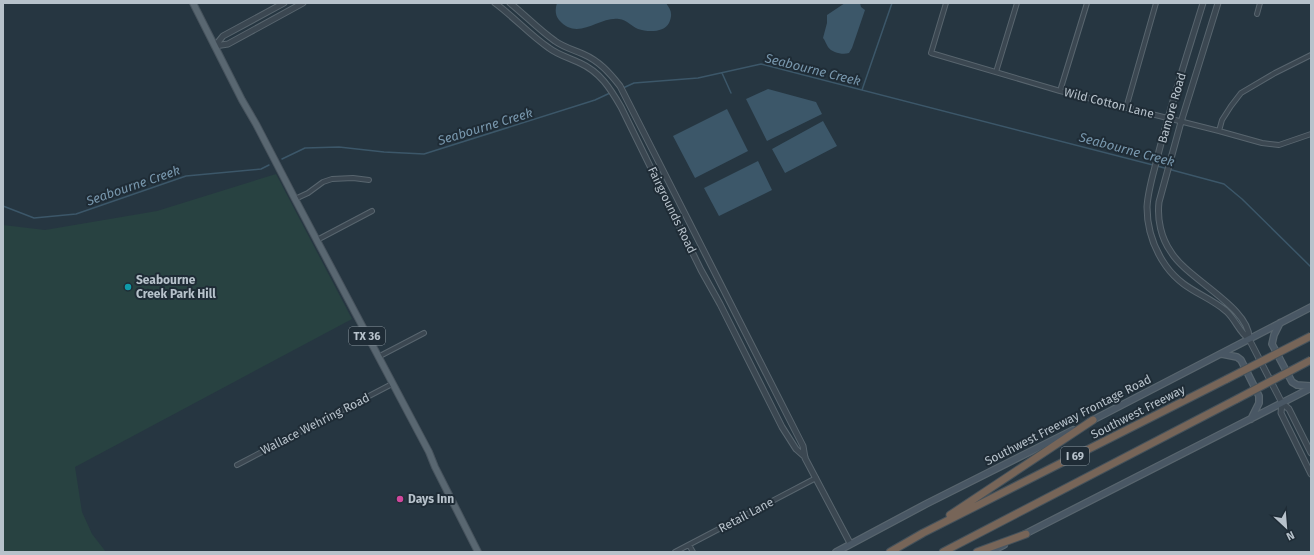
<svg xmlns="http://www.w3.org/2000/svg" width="1314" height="555" viewBox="0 0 1314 555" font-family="'Fira Sans',sans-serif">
  <rect width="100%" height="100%" fill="#263641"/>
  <path fill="#284241" d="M276 174 352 319 75 467 82 512 92 534 106 552H3V225L45 230 157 211Z"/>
  <path fill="#3c5769" d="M557 3H666C671 10 673 14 669 23 664 33 647 32 638 29 631 26 627 20 619 19 599 16 578 42 559 20 555 15 555 9 557 3Z
    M845 3H860L861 7 865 10 852 48 849 53C843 55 832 53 828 47 826 44 825 40 823 38L827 23V15Z
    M768 89 816 102 822 114 767 141 746 99Z
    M727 109 748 151 695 178 673 136Z
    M823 121 837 146 785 173 772 149Z
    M758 161 772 190 719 216 704 188Z"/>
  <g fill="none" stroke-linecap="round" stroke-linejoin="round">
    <path stroke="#3c5769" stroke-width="1.5" d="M722 73 731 93
      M623 88 634 83 698 78 761 64 1153 165
      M862 90 892 3
      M282 159 305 148 339 147 384 152 424 154 595 100 610 93
      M1157 166 1224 184 1242 199 1311 267
      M3 206 34 218 76 214 186 176 261 169 269 165"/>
    <defs>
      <path id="minor" d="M946 3 931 53 1060 91 1219 131 1262 143 1279 145 1311 134
        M1257 14 1260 3
        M996 72 1017 3
        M1060 91 1087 3
        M1126 108 1156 3
        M1219 131 1222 120 1231 106 1241 93 1275 73 1311 55
        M295 199 308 193 323 182 332 179 353 178 369 180
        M317 240 372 211
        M378 357 424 333
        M237 465 392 384
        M689 545 693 552
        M675 552 816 478"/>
      <path id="tertiary" d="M495 3C514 17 530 35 549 48 558 55 570 58 580 63 600 72 610 88 621 107L701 270 720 304 782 427 796 449 805 457
        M510 3C525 15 539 30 555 41 563 47 574 50 583 54 599 61 609 72 620 86L803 446 805 458 850 543
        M1203 3C1188 52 1172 101 1159 151 1155 169 1148 188 1147 207 1147 228 1154 249 1166 266 1184 291 1206 294 1226 311 1236 320 1239 332 1249 339L1282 403 1281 413 1311 474
        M1218 3 1181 122 1159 202C1157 219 1161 238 1171 252 1187 279 1251 308 1249 339
        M215 46 228 44 303 3
        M215 46 223 36 284 3
        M1282 403 1289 409 1311 453"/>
      <path id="secondary" d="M1280 323 1274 335 1272 344 1292 382 1297 385 1311 386
        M1222 354 1237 357 1241 360 1259 396V403L1251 419
        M1089 422 1311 307
        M1023 535 1311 388
        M836 552 926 504 1073 430
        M990 552 1004 545"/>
      <path id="primary" d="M193 3 242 100 256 124 295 199 429 452 435 467 478 552"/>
      <path id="motorway" d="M950 515 1093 420
        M890 552 923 533 1227 379
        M943 552 1237 399
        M977 552 1026 534"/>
    </defs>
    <use href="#minor" stroke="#58656e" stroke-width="6"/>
    <use href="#tertiary" stroke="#58656e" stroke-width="7"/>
    <use href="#secondary" stroke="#58656e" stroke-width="8"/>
    <use href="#primary" stroke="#47535d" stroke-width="8"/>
    <use href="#motorway" stroke="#45525b" stroke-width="9"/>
    <use href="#minor" stroke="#3b4751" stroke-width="4"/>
    <use href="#tertiary" stroke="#3b4751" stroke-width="5"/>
    <use href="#secondary" stroke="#495764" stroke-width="5.5"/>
    <use href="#primary" stroke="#596771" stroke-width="6"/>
    <use href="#motorway" stroke="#776558" stroke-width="7"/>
    <defs>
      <path id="motorway-bridge" d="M1227 379 1311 336
        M1237 399 1311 360"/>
    </defs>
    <use href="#motorway-bridge" stroke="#45525b" stroke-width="9" stroke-linecap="butt"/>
    <use href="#motorway-bridge" stroke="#776558" stroke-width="7"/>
  </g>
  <circle fill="#0f9aa8" stroke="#1f2c36" stroke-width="1.5" cx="128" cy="287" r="4"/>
  <circle fill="#d1479c" stroke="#1f2c36" stroke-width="1.5" cx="400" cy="499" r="4"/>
  <g text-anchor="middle" stroke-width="4" stroke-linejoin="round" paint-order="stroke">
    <g fill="#1f2c36" stroke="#89959e" stroke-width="1">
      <rect x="349" y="327" width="36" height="18" rx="3"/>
      <rect x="1061" y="447" width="28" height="18" rx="3"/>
    </g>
    <g font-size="11" font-weight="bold" fill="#b7c2cb">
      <text x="367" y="340">TX 36</text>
      <text x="1075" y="460">I 69</text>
    </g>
    <g font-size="12" fill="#b7c2cb" stroke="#1f2c36">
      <text transform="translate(1109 103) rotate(14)" y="4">Wild Cotton Lane</text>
      <text transform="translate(1172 108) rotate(-74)" y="4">Bamore Road</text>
      <text transform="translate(672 210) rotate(64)" y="4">Fairgrounds Road</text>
      <text transform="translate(1138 412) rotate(-27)" y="4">Southwest Freeway</text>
      <text transform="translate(1068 420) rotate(-27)" y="4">Southwest Freeway Frontage Road</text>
      <text transform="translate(315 424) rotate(-27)" y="4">Wallace Wehring Road</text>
      <text transform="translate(746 515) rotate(-28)" y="4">Retail Lane</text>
    </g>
    <g font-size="12" font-weight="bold" fill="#b7c2cb" stroke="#1f2c36" text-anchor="start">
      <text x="136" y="284">Seabourne<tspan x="136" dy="14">Creek Park Hill</tspan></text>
      <text x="408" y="503">Days Inn</text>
    </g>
    <g font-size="13" font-style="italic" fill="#7897ad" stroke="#1f2c36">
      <text transform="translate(813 69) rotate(14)" y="5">Seabourne Creek</text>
      <text transform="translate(485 126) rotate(-17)" y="5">Seabourne Creek</text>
      <text transform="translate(1127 149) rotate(15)" y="5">Seabourne Creek</text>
      <text transform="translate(133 185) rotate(-19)" y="5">Seabourne Creek</text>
    </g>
  </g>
  <rect width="1314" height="555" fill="none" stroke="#b7c2cb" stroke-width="8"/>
  <g transform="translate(1286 527) rotate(154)" stroke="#1f2c36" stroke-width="3" paint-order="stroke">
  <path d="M0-3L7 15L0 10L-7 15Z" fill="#b7c2cb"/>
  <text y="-6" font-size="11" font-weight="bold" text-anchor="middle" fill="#b7c2cb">N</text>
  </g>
</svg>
